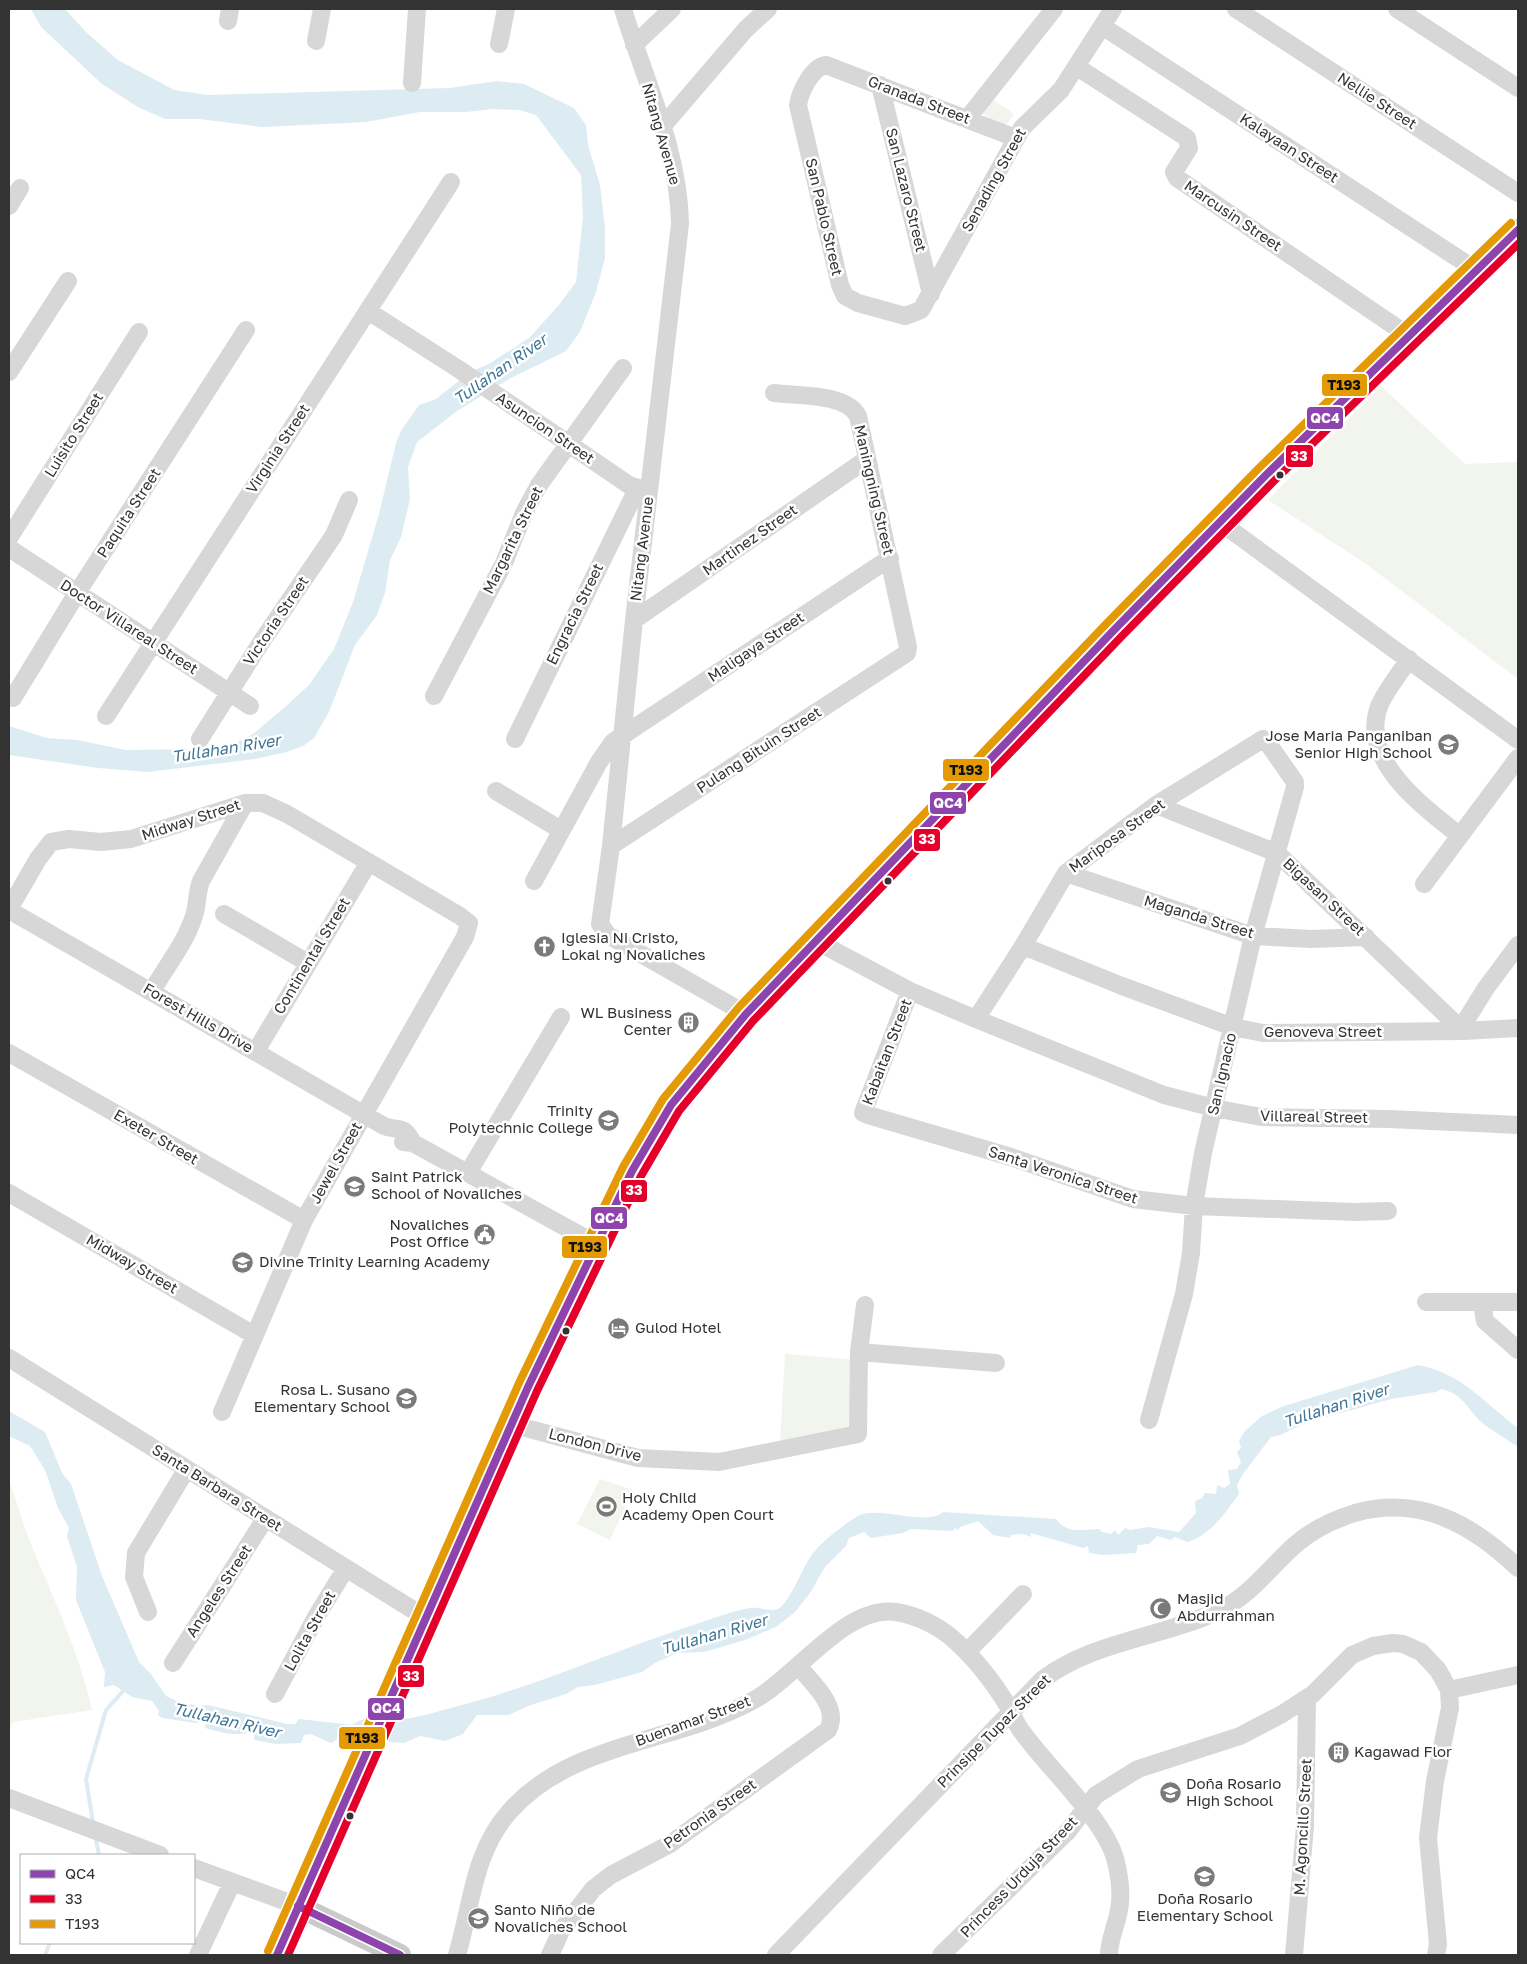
<svg xmlns="http://www.w3.org/2000/svg" width="1527" height="1964" viewBox="0 0 1527 1964" font-family="'Golos Text',sans-serif">
  <rect width="100%" height="100%" fill="#fff"/>
  <path fill="#f1f5ed" d="M992 99 1014 114 1004 128 982 113Z
    M1381 386 1465 464 1518 462V679L1366 564 1268 500Z
    M785 1354 856 1360 857 1432 780 1444Z
    M600 1479 633 1490 610 1540 577 1524Z
    M9 1481C17 1501 22 1522 30 1542 53 1597 79 1652 92 1710L13 1722 9 1731Z"/>
  <path fill="#ddebf3" d="M31 9H65L87 33 118 60 174 90 208 95 450 88 497 81 524 84 574 108 586 125 588 145 600 185 605 228V258L596 292 580 332 566 351 509 379 457 411 417 442 408 467 410 499 401 537 390 560 385 593 377 615 355 645 329 712 314 738 303 746 287 752 255 759 148 772 98 768 9 755V726L47 738 77 740 126 750 201 749 232 745 253 734 285 707 309 685 334 649 353 602 379 514 396 443 401 431 419 405 436 399 470 372 489 364 529 338 559 305 576 282 583 217 581 175 536 115 519 110 493 109 466 112H420L366 122 262 127 200 119H165L138 107 102 84 41 27Z
    M1418 1365C1462 1373 1484 1403 1518 1428V1447C1506 1438 1490 1430 1479 1420 1466 1406 1461 1393 1441 1389L1436 1392 1391 1399 1308 1422 1280 1435 1271 1437 1243 1474 1237 1485 1239 1494C1225 1513 1210 1536 1187 1542L1175 1537 1171 1540 1157 1536 1149 1544 1138 1545 1136 1553 1103 1555 1089 1553 1088 1546 1083 1548 1031 1533V1537L1023 1534 1011 1535 1010 1538 993 1535 978 1521 960 1527 958 1530 955 1528 953 1531 911 1529 903 1533 871 1538 864 1532 849 1538 846 1546 825 1567 810 1593 795 1612 776 1627 745 1640 704 1652 677 1653 655 1663 642 1672 595 1685 578 1687 566 1694 528 1706 509 1715H477L463 1734 445 1741 420 1736 404 1743 338 1739 331 1743 311 1734 304 1735 301 1743 276 1744 254 1740 255 1732C232 1736 228 1734 205 1728L206 1724 203 1721 196 1723 162 1718 158 1715 159 1711 152 1701 132 1697 114 1685 104 1687 105 1672 76 1600 77 1567 67 1536 69 1528 58 1508 45 1470 30 1446 9 1436V1411L45 1432 62 1473 71 1484 102 1576 139 1662 151 1674 166 1696 181 1703 201 1706 208 1705 287 1724H295L299 1719 352 1725C370 1712 390 1722 411 1718 424 1716 438 1711 451 1708 532 1688 608 1653 687 1627 704 1622 736 1609 752 1608 760 1607 769 1612 778 1609 790 1603 803 1565 814 1552 825 1539 843 1525 858 1516 878 1505 926 1527 943 1512L1056 1519C1068 1535 1083 1529 1099 1529L1102 1532 1111 1534 1115 1530 1118 1535 1125 1528 1130 1530 1149 1527 1179 1532 1196 1513 1195 1501 1202 1498 1205 1493 1216 1494 1217 1485 1224 1488 1230 1484 1228 1470 1237 1469 1241 1462 1237 1452 1241 1448 1239 1441 1244 1432 1262 1416 1284 1406Z"/>
  <g fill="none" stroke-linecap="round" stroke-linejoin="round">
    <path stroke="#ddebf3" stroke-width="4" d="M93 1823 86 1779 106 1710 125 1689
      M95 1835 99 1855
      M45 1955 50 1943"/>
    <path stroke="#d7d7d7" stroke-width="18" d="M623 9C644 79 679 149 680 224L634 620 611 846 600 924 608 935 746 1014
      M1236 9 1518 193
      M1397 9 1518 88
      M228 21 230 9
      M1102 26 1476 270
      M316 41 322 9
      M499 44 506 9
      M634 45 672 9
      M1077 67 1187 138 1189 148 1174 172 1177 178 1409 336
      M412 83 417 9
      M880 85 931 294
      M967 119 1054 9
      M662 127 746 29 768 9
      M1016 138 826 65C812 67 800 92 798 105L840 285 845 296 858 303 905 316 921 310 1022 128 1061 90 1113 9
      M9 206 20 188
      M368 311 460 370 629 485 649 491
      M9 372 68 281
      M1220 522 1518 740
      M9 538 139 332
      M9 548 250 706
      M634 620 867 459
      M1409 659C1400 673 1387 689 1380 704 1357 760 1424 807 1460 836
      M434 696 504 563 524 513 539 485 623 368
      M13 698 77 593 246 330
      M106 716 451 182
      M200 739 260 644 334 535 349 500
      M515 739 637 489
      M496 791 561 830
      M1156 805 1277 853 1463 1031
      M611 846 907 653 908 647 858 416C846 393 797 396 774 393
      M1066 873 1253 936 1311 939 1366 937
      M534 881 599 762 613 742 890 558
      M1424 884 1518 758
      M9 909 38 859 51 842 69 839 101 842 131 839 245 803H263L287 814 460 916 469 923 465 937 304 1220 222 1412
      M9 910 363 1114C370 1118 377 1122 384 1126 398 1132 403 1123 413 1143
      M224 914 308 963
      M816 941 910 991 976 1019 1164 1095 1214 1108 1261 1117 1389 1119 1518 1125
      M1023 946 1122 986 1233 1027 1263 1033 1463 1031 1518 1028
      M152 991C165 968 184 945 193 919 198 907 196 894 201 881L245 803
      M910 991 863 1113 868 1115 1011 1157 1133 1199 1194 1206 1354 1212 1388 1211
      M976 1019 1023 946 1066 873 1156 805 1263 739 1267 742 1295 782V787L1253 936 1203 1153 1194 1206 1191 1253 1184 1294 1149 1420
      M1461 1028 1486 988 1518 945
      M256 1051 369 862
      M9 1053 304 1220
      M403 1142 413 1143 596 1244
      M468 1173 561 1017
      M9 1193 254 1335
      M1426 1302H1518
      M1482 1303 1485 1321 1518 1350
      M859 1352 996 1363
      M9 1358 426 1618
      M511 1424 638 1458 719 1462 858 1434 859 1352 865 1305
      M148 1612 134 1577 136 1553 186 1470
      M967 1652 1023 1594
      M173 1663 265 1519
      M1449 1690 1518 1675
      M275 1694 316 1617 346 1568
      M9 1798 160 1855
      M194 1868 298 1906
      M198 1955 232 1883
      M457 1955C472 1905 473 1852 510 1811 572 1741 677 1743 754 1700 795 1678 846 1604 896 1612 915 1615 937 1625 952 1638 975 1658 992 1680 1008 1706 1013 1715 1016 1725 1023 1733 1048 1768 1103 1818 1115 1858 1120 1877 1123 1896 1118 1915 1115 1928 1109 1941 1109 1955
      M550 1955 561 1931 593 1889 611 1875 670 1844 828 1730C840 1707 813 1684 799 1667
      M776 1955 1042 1680C1093 1641 1161 1638 1218 1611 1249 1597 1270 1567 1295 1545 1312 1530 1332 1520 1355 1513 1420 1495 1472 1524 1518 1568
      M941 1955 1068 1831 1096 1795 1138 1769 1240 1736 1282 1714 1313 1694 1352 1655 1373 1646 1393 1643 1403 1644 1421 1652 1438 1670 1449 1690 1450 1708 1435 1781 1428 1838 1438 1944 1436 1955
      M1294 1955 1305 1826 1307 1698"/>
    <path stroke="#cacaca" stroke-width="22" d="M298 1906 400 1955
      M277 1955 528 1387 632 1171 671 1105 746 1014 1115 629 1266 475 1518 230"/>
    <defs>
      <path id="bus-1" d="M298 1906 400 1955
        M277 1955 528 1387 632 1171 671 1105 746 1014 1115 629 1266 475 1518 230"/>
      <path id="bus-2" d="M288 1955 537 1391 641 1176 679 1111 753 1021 1122 636 1273 482 1518 244"/>
      <path id="bus-3" d="M268 1951 519 1383 623 1167 663 1099 739 1007 1108 622 1259 468 1511 223"/>
    </defs>
    <use href="#bus-1" stroke="#fff" stroke-width="11"/>
    <use href="#bus-2" stroke="#fff" stroke-width="11"/>
    <use href="#bus-3" stroke="#fff" stroke-width="11"/>
    <use href="#bus-1" stroke="#8e44ad" stroke-width="8"/>
    <use href="#bus-2" stroke="#e4002b" stroke-width="8"/>
    <use href="#bus-3" stroke="#e39a05" stroke-width="8"/>
  </g>
  <defs>
    <symbol id="school-disc" viewBox="-11 -11 22 22"><circle r="9.5" fill="#7a7a7a" stroke="#fff"/><path d="M0-5L7-2L0 1L-7-2ZM-4 1L0 2.5L4 1V4Q0 6-4 4Z" fill="#fff"/></symbol>
    <symbol id="church-disc" viewBox="-11 -11 22 22"><circle r="9.5" fill="#7a7a7a" stroke="#fff"/><path d="M-1.2-6h2.4v3.5h3.3v2.4h-3.3V6h-2.4V-.1h-3.3v-2.4h3.3Z" fill="#fff"/></symbol>
    <symbol id="building-disc" viewBox="-11 -11 22 22"><circle r="9.5" fill="#7a7a7a" stroke="#fff"/><path d="M-4-6H4V6H1V3H-1V6H-4ZM-2.5-4.3h1.7v1.8h-1.7ZM.8-4.3h1.7v1.8H.8ZM-2.5-1h1.7V.8h-1.7ZM.8-1h1.7V.8H.8Z" fill="#fff"/></symbol>
    <symbol id="university-disc" viewBox="-11 -11 22 22"><circle r="9.5" fill="#7a7a7a" stroke="#fff"/><path d="M0-5L7-2L0 1L-7-2ZM-4 1L0 2.5L4 1V4Q0 6-4 4Z" fill="#fff"/></symbol>
    <symbol id="civic-disc" viewBox="-11 -11 22 22"><circle r="9.5" fill="#7a7a7a" stroke="#fff"/><path d="M-.6-6.5H3V-4.5H.6V-3L4-1V1h2V6H-6V1h2V-1L-.6-3ZM-1.2 2.5V6h2.4V2.5Z" fill="#fff"/></symbol>
    <symbol id="hotel-disc" viewBox="-11 -11 22 22"><circle r="9.5" fill="#7a7a7a" stroke="#fff"/><path d="M-6-4.5h1.5V1H6V5H4.5V3h-9V5H-6ZM-4 0a1.8 1.8 0 1 1 3.6 0ZM.5 0V-2.5h3Q6-2.5 6 0Z" fill="#fff"/></symbol>
    <symbol id="stadium-disc" viewBox="-11 -11 22 22"><circle r="9.5" fill="#7a7a7a" stroke="#fff"/><path d="M0-5a6.5 5 0 1 0 0 10a6.5 5 0 1 0 0-10ZM-3.5-1.8h7v3.6h-7Z" fill="#fff"/></symbol>
    <symbol id="mosque-disc" viewBox="-11 -11 22 22"><circle r="9.5" fill="#7a7a7a" stroke="#fff"/><path d="M3.5-4.9A6 6 0 1 0 3.5 4.9A5 5 0 1 1 3.5-4.9Z" fill="#fff"/></symbol>
  </defs>
  <g fill-rule="evenodd">
    <use href="#school-disc" x="1436" y="732" width="25" height="25"/>
    <use href="#church-disc" x="532" y="934" width="25" height="25"/>
    <use href="#building-disc" x="676" y="1010" width="25" height="25"/>
    <use href="#university-disc" x="596" y="1108" width="25" height="25"/>
    <use href="#school-disc" x="342" y="1174" width="25" height="25"/>
    <use href="#civic-disc" x="472" y="1222" width="25" height="25"/>
    <use href="#school-disc" x="230" y="1250" width="25" height="25"/>
    <use href="#hotel-disc" x="606" y="1316" width="25" height="25"/>
    <use href="#school-disc" x="394" y="1386" width="25" height="25"/>
    <use href="#stadium-disc" x="594" y="1494" width="25" height="25"/>
    <use href="#mosque-disc" x="1148" y="1596" width="25" height="25"/>
    <use href="#building-disc" x="1326" y="1740" width="25" height="25"/>
    <use href="#school-disc" x="1158" y="1780" width="25" height="25"/>
    <use href="#school-disc" x="1192" y="1864" width="25" height="25"/>
    <use href="#school-disc" x="466" y="1906" width="25" height="25"/>
  </g>
  <g fill="#333" stroke="#fff" stroke-width="2">
    <circle cx="1280" cy="475" r="4.5"/>
    <circle cx="888" cy="881" r="4.5"/>
    <circle cx="566" cy="1331" r="4.5"/>
    <circle cx="350" cy="1816" r="4.5"/>
  </g>
  <g text-anchor="middle" stroke-width="5" stroke-linejoin="round" paint-order="stroke">
    <g font-size="15" fill="#333" stroke="#fff">
      <text transform="translate(919 100) rotate(21)" y="5">Granada Street</text>
      <text transform="translate(1377 101) rotate(33)" y="5">Nellie Street</text>
      <text transform="translate(661 134) rotate(74)" y="5">Nitang Avenue</text>
      <text transform="translate(1289 148) rotate(33)" y="5">Kalayaan Street</text>
      <text transform="translate(994 180) rotate(-61)" y="5">Senading Street</text>
      <text transform="translate(906 190) rotate(76)" y="5">San Lazaro Street</text>
      <text transform="translate(1233 216) rotate(34)" y="5">Marcusin Street</text>
      <text transform="translate(824 217) rotate(77)" y="5">San Pablo Street</text>
      <text transform="translate(545 428) rotate(34)" y="5">Asuncion Street</text>
      <text transform="translate(74 435) rotate(-58)" y="5">Luisito Street</text>
      <text transform="translate(278 449) rotate(-57)" y="5">Virginia Street</text>
      <text transform="translate(874 490) rotate(77)" y="5">Maningning Street</text>
      <text transform="translate(129 513) rotate(-57)" y="5">Paquita Street</text>
      <text transform="translate(513 540) rotate(-64)" y="5">Margarita Street</text>
      <text transform="translate(750 540) rotate(-35)" y="5">Martinez Street</text>
      <text transform="translate(642 549) rotate(-83)" y="5">Nitang Avenue</text>
      <text transform="translate(575 614) rotate(-64)" y="5">Engracia Street</text>
      <text transform="translate(276 621) rotate(-56)" y="5">Victoria Street</text>
      <text transform="translate(129 627) rotate(33)" y="5">Doctor Villareal Street</text>
      <text transform="translate(756 647) rotate(-34)" y="5">Maligaya Street</text>
      <text transform="translate(759 750) rotate(-33)" y="5">Pulang Bituin Street</text>
      <text transform="translate(191 820) rotate(-18)" y="5">Midway Street</text>
      <text transform="translate(1117 836) rotate(-36)" y="5">Mariposa Street</text>
      <text transform="translate(1324 897) rotate(43)" y="5">Bigasan Street</text>
      <text transform="translate(1199 917) rotate(17)" y="5">Maganda Street</text>
      <text transform="translate(312 956) rotate(-59)" y="5">Continental Street</text>
      <text transform="translate(198 1018) rotate(30)" y="5">Forest Hills Drive</text>
      <text x="1323" y="1037">Genoveva Street</text>
      <text transform="translate(887 1052) rotate(-69)" y="5">Kabaitan Street</text>
      <text transform="translate(1222 1074) rotate(-77)" y="5">San Ignacio</text>
      <text transform="translate(1314 1117) rotate(1)" y="5">Villareal Street</text>
      <text transform="translate(156 1137) rotate(30)" y="5">Exeter Street</text>
      <text transform="translate(336 1163) rotate(-61)" y="5">Jewel Street</text>
      <text transform="translate(1063 1175) rotate(18)" y="5">Santa Veronica Street</text>
      <text transform="translate(132 1264) rotate(30)" y="5">Midway Street</text>
      <text transform="translate(595 1445) rotate(14)" y="5">London Drive</text>
      <text transform="translate(217 1488) rotate(32)" y="5">Santa Barbara Street</text>
      <text transform="translate(219 1591) rotate(-57)" y="5">Angeles Street</text>
      <text transform="translate(310 1631) rotate(-61)" y="5">Lolita Street</text>
      <text transform="translate(693 1721) rotate(-20)" y="5">Buenamar Street</text>
      <text transform="translate(994 1731) rotate(-45)" y="5">Prinsipe Tupaz Street</text>
      <text transform="translate(710 1814) rotate(-35)" y="5">Petronia Street</text>
      <text transform="translate(1303 1827) rotate(-87)" y="5">M. Agoncillo Street</text>
      <text transform="translate(1019 1877) rotate(-46)" y="5">Princess Urduja Street</text>
    </g>
    <g font-size="15" fill="#333" stroke="#fff" text-anchor="start">
      <text x="1432" y="741" text-anchor="end">Jose Maria Panganiban<tspan x="1432" dy="17">Senior High School</tspan></text>
      <text x="561" y="943">Iglesia Ni Cristo,<tspan x="561" dy="17">Lokal ng Novaliches</tspan></text>
      <text x="672" y="1018" text-anchor="end">WL Business<tspan x="672" dy="17">Center</tspan></text>
      <text x="593" y="1116" text-anchor="end">Trinity<tspan x="593" dy="17">Polytechnic College</tspan></text>
      <text x="371" y="1182">Saint Patrick<tspan x="371" dy="17">School of Novaliches</tspan></text>
      <text x="469" y="1230" text-anchor="end">Novaliches<tspan x="469" dy="17">Post Office</tspan></text>
      <text x="259" y="1267">Divine Trinity Learning Academy</text>
      <text x="635" y="1333">Gulod Hotel</text>
      <text x="390" y="1395" text-anchor="end">Rosa L. Susano<tspan x="390" dy="17">Elementary School</tspan></text>
      <text x="622" y="1503">Holy Child<tspan x="622" dy="17">Academy Open Court</tspan></text>
      <text x="1177" y="1604">Masjid<tspan x="1177" dy="17">Abdurrahman</tspan></text>
      <text x="1354" y="1757">Kagawad Flor</text>
      <text x="1186" y="1789">Doña Rosario<tspan x="1186" dy="17">High School</tspan></text>
      <text x="1205" y="1904" text-anchor="middle">Doña Rosario<tspan x="1205" dy="17">Elementary School</tspan></text>
      <text x="494" y="1915">Santo Niño de<tspan x="494" dy="17">Novaliches School</tspan></text>
    </g>
    <g font-size="16" font-style="italic" fill="#3f7597" stroke="#fff">
      <text transform="translate(500 369) rotate(-35)" y="6">Tullahan River</text>
      <text transform="translate(226 748) rotate(-9)" y="6">Tullahan River</text>
      <text transform="translate(1336 1405) rotate(-18)" y="6">Tullahan River</text>
      <text transform="translate(714 1634) rotate(-16)" y="6">Tullahan River</text>
      <text transform="translate(227 1720) rotate(13)" y="6">Tullahan River</text>
    </g>
  </g>
  <g stroke="#fff" stroke-width="2">
    <rect x="1321" y="373" width="47" height="24" rx="5" fill="#e39a05"/>
    <rect x="1306" y="406" width="38" height="24" rx="5" fill="#8e44ad"/>
    <rect x="1285" y="444" width="29" height="24" rx="5" fill="#e4002b"/>
    <rect x="942" y="758" width="48" height="24" rx="5" fill="#e39a05"/>
    <rect x="929" y="791" width="38" height="24" rx="5" fill="#8e44ad"/>
    <rect x="913" y="828" width="28" height="24" rx="5" fill="#e4002b"/>
    <rect x="620" y="1179" width="28" height="24" rx="5" fill="#e4002b"/>
    <rect x="590" y="1206" width="38" height="24" rx="5" fill="#8e44ad"/>
    <rect x="561" y="1235" width="47" height="24" rx="5" fill="#e39a05"/>
    <rect x="397" y="1664" width="28" height="24" rx="5" fill="#e4002b"/>
    <rect x="367" y="1697" width="38" height="24" rx="5" fill="#8e44ad"/>
    <rect x="338" y="1726" width="48" height="24" rx="5" fill="#e39a05"/>
  </g>
  <g font-size="14" text-anchor="middle" font-weight="bold" fill="#fff">
    <text x="1325" y="423">QC4</text>
    <text x="1299" y="461">33</text>
    <text x="948" y="808">QC4</text>
    <text x="927" y="844">33</text>
    <text x="634" y="1195">33</text>
    <text x="609" y="1223">QC4</text>
    <text x="411" y="1681">33</text>
    <text x="386" y="1713">QC4</text>
  </g>
  <g font-size="14" text-anchor="middle" font-weight="bold" fill="#111">
    <text x="1344" y="390">T193</text>
    <text x="966" y="775">T193</text>
    <text x="585" y="1252">T193</text>
    <text x="362" y="1743">T193</text>
  </g>
  <rect width="1527" height="1964" fill="none" stroke="#333333" stroke-width="20"/>
  <rect x="20" y="1854" width="175" height="90" fill="#ffffff" stroke="#adadad"/>
  <rect x="30" y="1870" width="25" height="8" fill="#8e44ad" stroke="#adadad"/>
  <text x="65" y="1879" font-size="15" fill="#333333">QC4</text>
  <rect x="30" y="1895" width="25" height="8" fill="#e4002b" stroke="#adadad"/>
  <text x="65" y="1904" font-size="15" fill="#333333">33</text>
  <rect x="30" y="1920" width="25" height="8" fill="#e39a05" stroke="#adadad"/>
  <text x="65" y="1929" font-size="15" fill="#333333">T193</text>
</svg>
